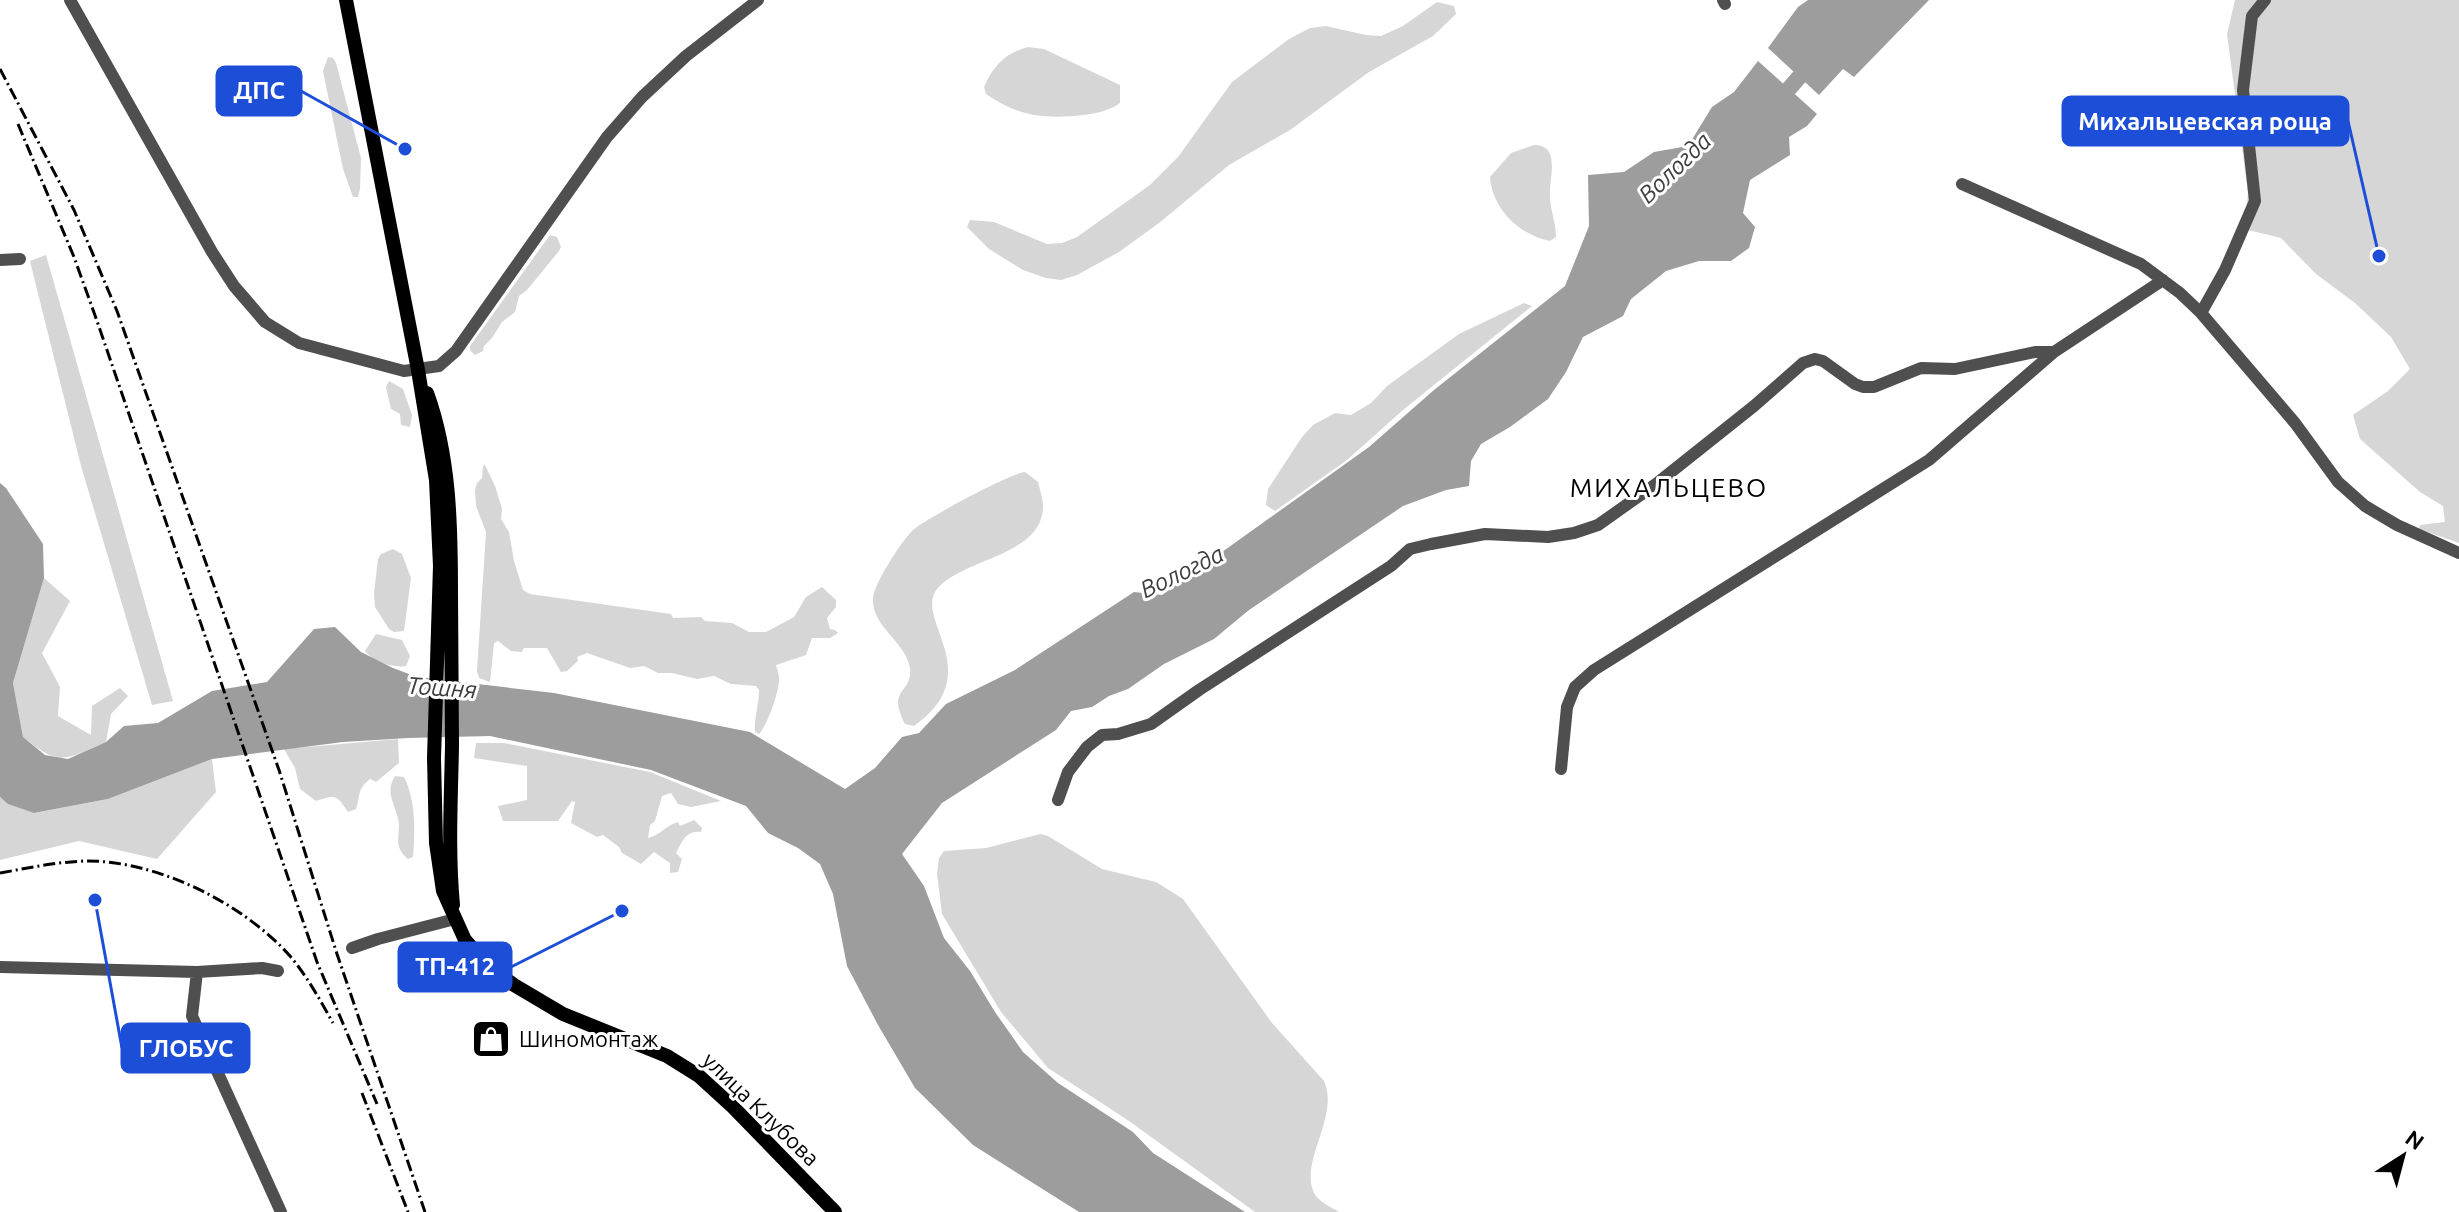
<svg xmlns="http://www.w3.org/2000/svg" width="2459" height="1212" viewBox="0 0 2459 1212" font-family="Ubuntu,sans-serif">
  <rect width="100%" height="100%" fill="#fff"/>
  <path fill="#d6d6d6" d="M2235 0H2459V543L2419 529 2420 525 2445 522 2443 506 2420 492 2360 439 2353 415 2388 391 2410 369 2391 337 2355 303 2316 274 2281 238 2244 229 2248 193 2227 34Z
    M1437 2 1454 6 1456 14 1433 36 1369 72 1290 130 1229 165 1159 223 1119 252 1077 275 1061 280 1046 278 1023 270 989 249 967 227 970 220 994 222 1047 244 1062 243 1077 237 1150 185 1178 157 1232 82 1289 39 1310 28 1326 26 1366 35 1381 36 1403 26Z
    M1028 47 1044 49 1120 85V103C1109 111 1097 113 1084 115 1044 119 1020 117 986 94L984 87C994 65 1005 53 1028 47Z
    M328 57 333 58 336 63 361 158 360 189 358 197H353L343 169 323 71Z
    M1534 145C1560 145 1550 175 1550 192 1549 207 1556 221 1556 237L1550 241C1519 235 1492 208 1490 177L1511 153Z
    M550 235 557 237 561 247 559 251 527 290 519 296 515 312 502 322 492 338 484 346 483 351 475 355 470 350V346Z
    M46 255 173 701 152 705 81 466 30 261Z
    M1524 303 1532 306 1403 410 1347 460 1275 511 1266 505 1268 489 1302 437 1313 425 1335 413 1351 415 1371 403 1387 386 1459 334Z
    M389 381 403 389 412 415 410 427 401 425 400 414 391 409 386 387Z
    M485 465 495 486 502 509 501 519 509 532 514 561 523 590 530 594 671 614 673 618 701 617 705 621 732 623 749 632H766L794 617 806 597 822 587 836 600V607L827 618 830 629 835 630 838 633 830 638H812L806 655 776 665C777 669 779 673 779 678 780 690 767 726 759 734L755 732C754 717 759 705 759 690L756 686 731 684 714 676 697 679 672 673H658L644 666 630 668 587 653 577 657 578 661 567 671 561 672 547 648H524L522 652 511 651 498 641 494 643 490 682 479 678 477 671 486 532 476 506 475 490 477 483 482 478 483 466Z
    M1025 472 1038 482C1040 490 1043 499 1043 506 1043 556 963 558 937 589 913 619 989 673 914 726L905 724C886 687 913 694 910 668 906 642 872 627 873 599 873 585 901 542 912 531 923 520 1011 473 1025 472Z
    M393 549 402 554 411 578 404 631 394 632 389 629 375 607 374 593 378 559 381 554Z
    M44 578 70 601 42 653 60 687 58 716 91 735 92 706 120 688 128 696 111 714 106 742C65 760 60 767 23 737L13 683Z
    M376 634 402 640 410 656 406 666C392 668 374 662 365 651Z
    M398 739 399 763 376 782 370 779C356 790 361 796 356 809L348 812C336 794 336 795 316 801L300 789 295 768 284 749Z
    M476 743H504L650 772 721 801 691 807 678 804 671 793 662 796 655 821 650 825 648 838C660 835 667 825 678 822L680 826 694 820 702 828 701 832C686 830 682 842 676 853L682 859 678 872 670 873V863L654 852 641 864 622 853 619 847 603 835 597 837 571 823 575 802 572 801 558 821H503L498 806 527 800V766L474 758Z
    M212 759 216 792 157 859 79 841 0 860V797L9 804 35 813 108 799Z
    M395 776 404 777C416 800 415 832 413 857L408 859C391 845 402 834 398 818 394 802 385 792 395 776Z
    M1040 834 1048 836 1102 869 1156 882 1183 899 1272 1023 1324 1081C1340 1116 1299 1162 1314 1193 1319 1202 1331 1207 1339 1212H1255L1129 1121 1048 1068 1001 1012 942 914 937 874 939 858 944 851 986 848Z"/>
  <path fill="#9d9d9d" d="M1808 0H1929L1854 77 1843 69 1819 95 1768 48 1798 7Z
    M1758 61 1817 114 1807 126 1789 137 1790 155 1750 180 1743 213 1755 227 1749 248 1731 261H1699L1666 271 1631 299 1623 316 1583 337 1566 372 1548 399 1510 427 1481 444 1471 461 1469 486 1446 490 1403 506 1249 610 1214 639 1164 664 1128 689 1109 696 1092 707 1071 711 1056 730 942 803 902 854 924 886 944 938 970 971 995 1012 1023 1052 1058 1083 1133 1132 1153 1153 1245 1212H1079L973 1145 915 1088 878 1025 847 966 833 894 820 864 798 848 768 833 746 806 651 770 490 736 408 738 343 742 212 759 108 799 34 813 8 804 0 797V483L6 488 43 544 44 578 13 683 23 737 45 755 68 759 106 742 124 726 158 723 212 691 267 682 314 629 335 627 361 652 393 668 417 677 554 693 750 732 845 789 875 768 902 737 919 733 946 704 1015 670 1134 592 1162 595 1369 447 1434 390 1565 286 1589 226 1588 175 1624 172 1654 152 1688 146 1712 107 1734 92Z"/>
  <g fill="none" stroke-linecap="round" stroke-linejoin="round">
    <path stroke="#9d9d9d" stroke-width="16" d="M1774 106 1814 60"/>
    <path stroke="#4f4f4f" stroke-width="12" d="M70 0 212 252 234 286 265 322 299 343 404 371 439 366 456 351 607 137 642 97 686 56 758 0
      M1723 0 1725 4
      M1962 184 2141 264 2180 293 2201 313 2295 423 2338 482 2365 506 2397 525 2459 553
      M0 260 20 259
      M2201 313 2225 270 2255 201 2243 90 2252 16 2265 0
      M1561 769 1567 707 1575 687 1594 670 1929 460 2054 352 2163 280
      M1058 800 1068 772 1087 747 1102 735 1118 734 1151 724 1199 690 1391 566 1410 549 1431 544 1485 534 1548 537 1574 533 1598 525 1656 484 1754 406 1803 363 1815 359 1823 361 1855 384 1863 387H1874L1921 368 1955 369 2035 352H2054
      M352 948 378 939 455 919
      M0 967 197 972 262 968 278 971
      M197 972 192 1016 281 1212"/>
    <path stroke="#000" stroke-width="14" d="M346 0 418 370 436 480 440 566 434 758 436 843 443 891 465 940 489 967 514 985 563 1014 667 1056 699 1076 733 1107 835 1212
      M427 393C450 456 451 526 451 593 451 644 452 695 452 746 451 799 448 852 453 905"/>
    <path stroke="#000" stroke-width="3" stroke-dasharray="12 4 2 4" stroke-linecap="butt" d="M0 69 74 210 117 311 279 770 337 954 425 1212
      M18 124 74 257 97 321 317 962 377 1104
      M0 873C28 868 56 862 85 861 156 860 243 903 290 956 307 976 320 1000 333 1023
      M362 1093 408 1212"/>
  </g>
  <defs>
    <symbol id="shop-square" viewBox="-11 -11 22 22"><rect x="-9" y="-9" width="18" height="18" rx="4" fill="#000" stroke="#fff"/><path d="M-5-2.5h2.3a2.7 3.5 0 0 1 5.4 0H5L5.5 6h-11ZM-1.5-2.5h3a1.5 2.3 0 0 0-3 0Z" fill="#fff"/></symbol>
  </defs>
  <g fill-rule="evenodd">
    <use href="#shop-square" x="469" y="1017" width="44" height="44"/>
  </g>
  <g text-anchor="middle" stroke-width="6" stroke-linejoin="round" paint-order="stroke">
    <g font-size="22" fill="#000" stroke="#fff" text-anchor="start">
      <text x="519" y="1047">Шиномонтаж</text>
    </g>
    <g font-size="22" fill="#000" stroke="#fff">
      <text transform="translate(761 1109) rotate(44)" y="8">улица Клубова</text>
    </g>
    <g font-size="24" font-style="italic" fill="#3e3e3e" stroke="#fff">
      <text transform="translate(1675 168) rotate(-44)" y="8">Вологда</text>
      <text transform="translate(1182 572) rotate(-26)" y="8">Вологда</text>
      <text transform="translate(442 688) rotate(4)" y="8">Тошня</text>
    </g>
    <g font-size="26" letter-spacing="2" fill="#000" stroke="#fff">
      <text x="1669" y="497">МИХАЛЬЦЕВО</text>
    </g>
  </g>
  <path fill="none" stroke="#1d4ed8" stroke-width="3" d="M405 149L301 91M2379 256L2348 121M622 911L511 967M95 900L122 1048"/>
  <g fill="#1d4ed8" stroke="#fff" stroke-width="3">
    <circle cx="405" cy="149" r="8"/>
    <circle cx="2379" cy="256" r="8"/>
    <circle cx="622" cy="911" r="8"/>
    <circle cx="95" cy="900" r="8"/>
  </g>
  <g fill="#1d4ed8" stroke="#1d4ed8" stroke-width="3">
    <rect x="217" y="67" width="84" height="48" rx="8"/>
    <rect x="2063" y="97" width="285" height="48" rx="8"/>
    <rect x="399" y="943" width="112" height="48" rx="8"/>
    <rect x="122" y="1024" width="127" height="48" rx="8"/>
  </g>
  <g font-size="24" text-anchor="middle" font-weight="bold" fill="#fff">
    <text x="259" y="99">ДПС</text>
    <text x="2205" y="130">Михальцевская роща</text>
    <text x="455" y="975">ТП-412</text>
    <text x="186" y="1057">ГЛОБУС</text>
  </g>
  <g transform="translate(2403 1156) rotate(36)" stroke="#ffffff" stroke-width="6" paint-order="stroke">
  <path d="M0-6L14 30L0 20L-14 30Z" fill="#000000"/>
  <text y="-12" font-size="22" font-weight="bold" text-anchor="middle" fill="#000000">N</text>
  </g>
</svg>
